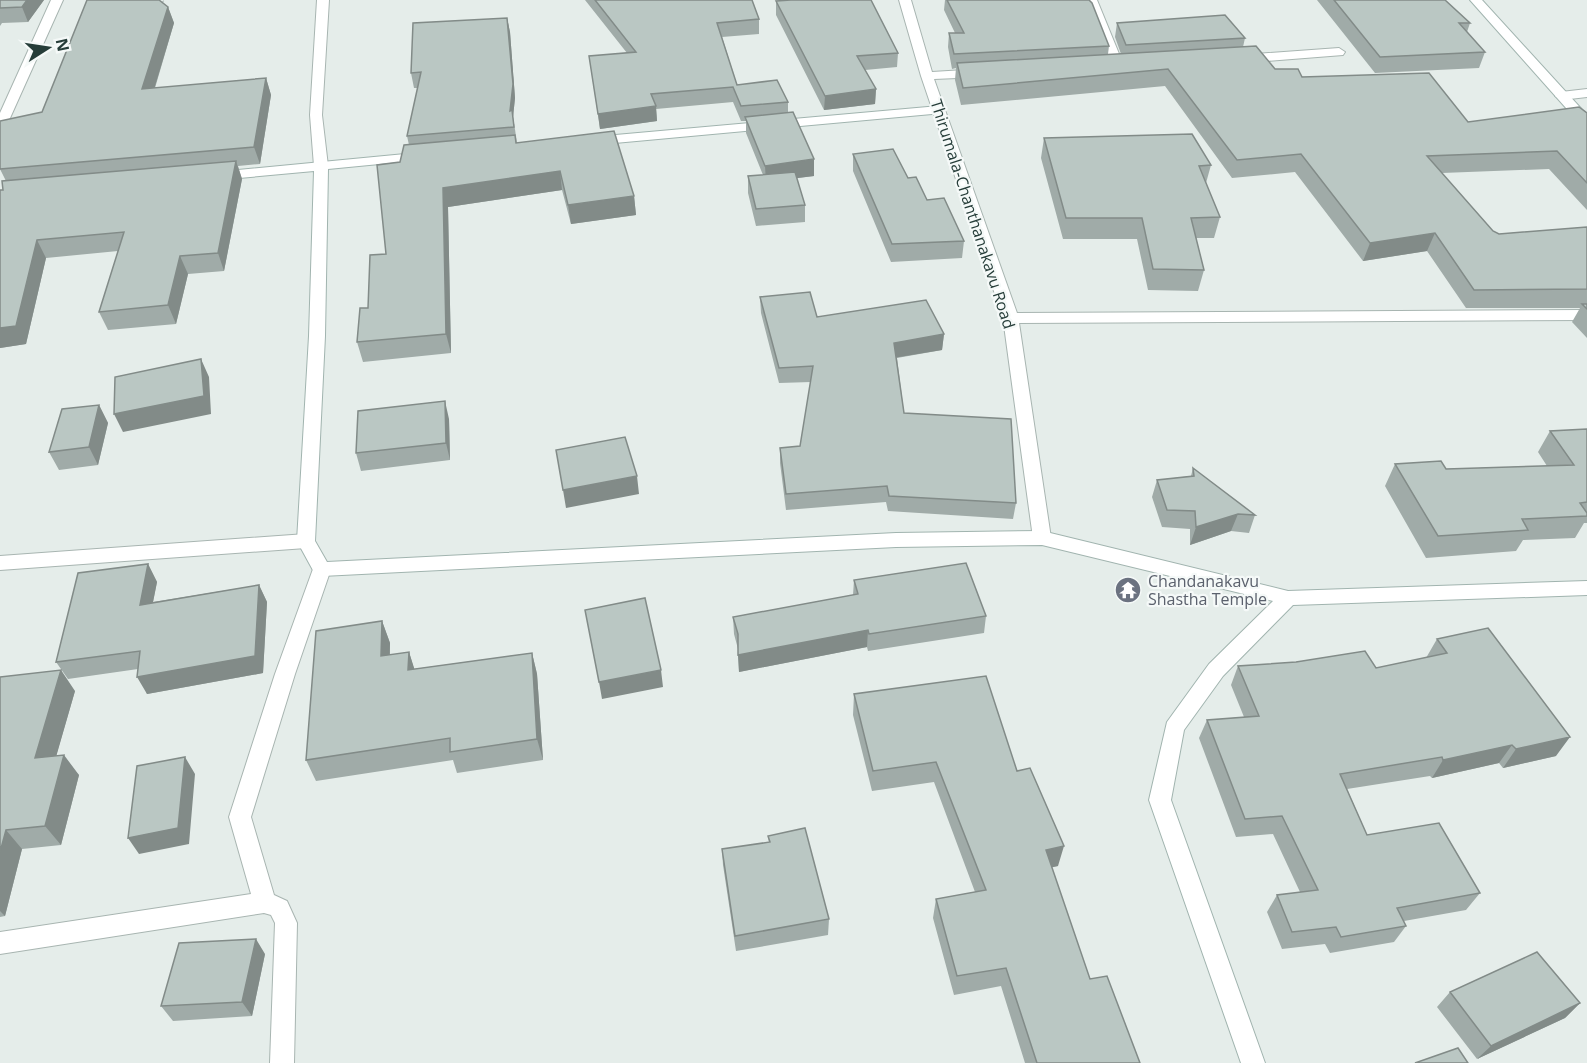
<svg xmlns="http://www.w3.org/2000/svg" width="1587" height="1063" viewBox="0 0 1587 1063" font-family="'Open Sans',sans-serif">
  <rect width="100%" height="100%" fill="#e5edea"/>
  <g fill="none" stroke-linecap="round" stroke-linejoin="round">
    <defs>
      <path id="street" d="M51 0H63L6 127 0 131V113Z
        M317 0H329L322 115 328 166 321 170 314 166 310 115Z
        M899 0H911L932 72 981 69 987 73 981 77 934 79 1017 313 1587 310V320L1019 323 1051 538 1048 543 1042 545 1036 543 1033 538 1003 318 921 76Z
        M1085 0H1097L1124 66 1122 69 1118 70 1112 66Z
        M1339 48 1345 52 1343 55 1242 63 1236 59 1242 55Z
        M1587 89V97L1561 100 1555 96 1561 92Z
        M306 534 312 536 315 541 312 546 306 548 0 570V556Z
        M322 562 329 564 331 569 295 674 251 817 274 895 287 901 297 923 294 1063H270L275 923 271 915 264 913 0 954V932L251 894 229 817 275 674 313 569 315 564Z"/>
      <path id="secondary" d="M1470 0H1482L1587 115V127L1582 126Z
        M939 106 945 110 943 113 593 145 586 141 593 137Z
        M426 152 431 153 433 156 431 159 328 169 325 336 315 541 327 562 896 533 1042 531 1288 591 1587 581V595L1293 605 1223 676 1184 730 1171 800 1265 1063H1241L1149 800 1167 722 1209 664 1273 601 1042 545 896 547 322 576 315 574 297 541 309 336 314 171 217 180 210 176 217 172Z"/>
    </defs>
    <use href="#street" stroke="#a8b5b1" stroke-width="2"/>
    <use href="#secondary" stroke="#a1b4af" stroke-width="2"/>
    <use href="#street" fill="#fff" fill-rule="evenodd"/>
    <use href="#secondary" fill="#fff" fill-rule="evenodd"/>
  </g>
  <path fill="#a0aba8" d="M0 0H44L28 22 2 23 0 26Z
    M164 0 163 3 168 7 174 23 155 88 266 78 271 95 260 164 238 166 242 179 224 271 188 274 176 324 108 330 99 312 118 251 46 258 26 344 0 348V190H3L6 181 0 169 42 112Z
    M585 0H752L759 19V34L722 37 737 85 788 102V113L814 159V176L797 178 805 205V222L756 226 748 193V176L763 175 746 133V121H741L733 102 656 109 657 121 600 129 589 56 627 53Z
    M945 0H1089L1109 46 1108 54H1121L1115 37 1117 23 1245 38 1243 47 1275 69 1468 122 1587 113V210L1549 169 1442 173 1493 231 1499 234 1587 227V338L1572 322 1580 308H1466L1427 251 1363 261 1295 172 1232 178 1165 86 961 105 955 80 956 68 952 69 948 47 949 33H955L944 10Z
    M1317 0H1445L1470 23 1467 32 1485 52 1479 68 1375 73Z
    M776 1 898 53 897 67 865 70 876 89 875 104 824 110 776 15Z
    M507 18 510 32 515 98 513 117 517 143 634 196 636 215 571 224 562 190 448 207 451 353 363 362 357 342 386 254 409 145 407 136 418 88H414L411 73Z
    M1044 138 1211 165 1206 183 1220 217 1214 238H1196L1204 270 1198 291 1148 290 1137 239H1063L1041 158Z
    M853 154 908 178 964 241 962 258 891 262 853 171Z
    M760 297 817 317 944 334 942 350 897 358 904 413 1016 503 1013 519 888 511 886 502 786 510 780 463V448L800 446 811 382 779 383 761 313Z
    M99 405 108 423 98 465 59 470 49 452Z
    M449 419 450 460 361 471 356 453Z
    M1587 429V523H1584L1575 538 1523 540 1516 551 1426 558 1385 486 1395 464 1446 469 1547 466 1538 452 1550 431Z
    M1193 468 1255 515 1249 533 1231 531 1190 545V529L1162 527 1152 497 1157 480 1191 476Z
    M148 564 157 582 153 602 259 585 267 602 263 673 147 694 138 669 68 679 56 662Z
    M854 580 986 616 984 633 868 651 867 647 739 672 738 649 734 634 733 617 853 595Z
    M382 621 390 643V655L409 652 414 669 532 653 537 674 543 760 457 773 453 760 316 781 306 760Z
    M1437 639 1556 756 1503 768 1499 763 1432 778 1430 776 1347 789 1367 835 1480 893 1466 910 1404 921 1406 926 1394 942 1330 953 1325 944 1282 949 1267 912 1277 895 1300 892 1273 834 1236 837 1199 738 1207 720 1244 717 1231 685 1238 666 1376 668 1426 658Z
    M0 677 75 691 56 756 79 775 61 845 22 849 5 916 0 917Z
    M854 694 1017 771 1058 866 1051 867 1090 979 1140 1063H1025L1001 986 954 995 933 918 936 899 975 892 934 782 872 791 853 715Z
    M768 836 829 919 828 935 736 951 723 865 722 849 769 842Z
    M265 954 252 1016 173 1021 161 1006Z
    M1450 992 1580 1003 1565 1018 1477 1059 1437 1007Z"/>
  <path fill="#828b88" d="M27 0H44L28 22 22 7Z
    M168 7 174 23 149 106 142 89Z
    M507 18 510 32 515 98 513 117 517 142 513 118 510 111Z
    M266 78 271 95 260 164 254 147Z
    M876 89 875 104 824 110 825 96Z
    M656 106 657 121 600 129 598 114Z
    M814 159V176L766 182 765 166Z
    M236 161 242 179 224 271 218 253Z
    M560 171 562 190 448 207 451 353 446 334 443 188Z
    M634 196 636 215 571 224 568 205Z
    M1435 233 1427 251 1363 261 1370 243Z
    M37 240 46 258 26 344 0 348V328Z
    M180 256 188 274 176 324 168 305Z
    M944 334 942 350 893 358 894 343Z
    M201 359 209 377 211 414 123 432 114 414Z
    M445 401 449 419 450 460 446 443Z
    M99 405 108 423 98 465 89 447Z
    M637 476 639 494 566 508 563 490Z
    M1238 514 1231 531 1190 545 1196 527Z
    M148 564 157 582 149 622 140 605Z
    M259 585 267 602 263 673 147 694 137 677Z
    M382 621 390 643 389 678 381 656Z
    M868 630 867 647 739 672 738 655Z
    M409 652 416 674 408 670Z
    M532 653 537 674 543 760 537 739Z
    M61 670 75 691 50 778 35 758Z
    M661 670 663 687 602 699 599 682Z
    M1570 737 1556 756 1503 768 1516 749Z
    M1512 745 1499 763 1432 778 1443 760Z
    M64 755 79 775 61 845 45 826Z
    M185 757 195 774 189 844 139 854 128 838Z
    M6 830 22 849 5 916 0 911V852Z
    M1064 846 1058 866 1040 870 1046 850Z
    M256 939 265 954 252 1016 242 1002Z
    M1580 1003 1565 1018 1477 1059 1491 1046Z"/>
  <path fill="#bac7c3" stroke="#828b88" stroke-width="1.5" d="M0 0H27L22 7 0 8Z
    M87 0H159L168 7 142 89 266 78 254 147 0 169V121L42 112Z
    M595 0H752L759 19 717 23 737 85 777 80 788 102 741 106 733 87 651 94 656 106 598 114 589 56 636 52Z
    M791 0H871L898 53 857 56 876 89 825 96 776 1Z
    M947 0H1089L1092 3 1109 46 954 54 949 33H964Z
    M1334 0H1445L1470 23H1459L1485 52 1380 57Z
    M1225 15 1245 38 1126 45 1117 23Z
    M507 18 513 84 510 111 512 110 514 127 407 136 421 72 411 73 413 23Z
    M1256 46 1275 69H1298L1302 77 1429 73 1468 122 1579 107 1587 113V183L1557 151 1427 156 1493 231 1499 234 1587 227V289L1474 290 1435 233 1370 243 1301 154 1237 160 1168 69 963 88 957 63Z
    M793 112 814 159 765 166 745 117Z
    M614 131 634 196 568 205 560 171 443 188 446 334 357 342 360 308H368L370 255 386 254 377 165 400 162 404 145 515 135 516 143Z
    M1192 134 1211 165 1199 166 1220 217 1191 218 1204 270 1153 269 1142 218H1066L1044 138Z
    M893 149 908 178 916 177 927 200 944 198 964 241 892 244 853 154Z
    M236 161 218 253 180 256 168 305 99 312 124 232 37 240 16 326 0 328V190H3L2 181Z
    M795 172 805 205 756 209 748 176Z
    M810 292 817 317 926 300 944 334 894 343 904 413 1011 419 1016 503 889 496 887 486 786 494 780 448 800 446 813 366 779 368 760 297Z
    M1582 304H1587V309Z
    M201 359 204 396 114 414 115 377Z
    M445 401 446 443 356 453 358 411Z
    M99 405 89 447 49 452 62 409Z
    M1587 429V502L1580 503 1587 513V516L1522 519 1528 530 1438 536 1395 464 1441 461 1446 469 1574 465 1550 431Z
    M625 437 637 476 563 490 556 450Z
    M1193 468 1255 515 1238 514 1196 527 1195 511 1167 510 1157 480 1194 476Z
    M966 563 986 616 869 634 868 630 738 655V634L733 617 858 594 854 580Z
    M148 564 140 605 259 585 255 656 137 677 140 651 56 662 78 573Z
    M645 598 661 670 599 682 585 610Z
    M382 621 381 656 409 652 408 670 532 653 537 739 450 752V738L306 760 316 631Z
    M1488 628 1570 737 1516 749 1512 745 1443 760 1442 757 1340 774 1367 835 1439 823 1480 893 1397 908 1406 926 1341 937 1336 927 1292 932 1277 895 1318 890 1282 816 1245 819 1207 720 1259 716 1238 666 1296 662 1365 651 1376 668 1447 653 1437 639Z
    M61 670 35 758 64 755 45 826 6 830 0 852V677Z
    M986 676 1017 771 1030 768 1064 846 1046 850 1090 979 1107 976 1140 1063H1037L1006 968 957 976 936 899 986 890 936 762 873 771 854 694Z
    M185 757 178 828 128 838 137 766Z
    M805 828 829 919 735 936 722 849 770 842 768 836Z
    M256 939 242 1002 161 1006 179 943Z
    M1537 952 1580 1003 1491 1046 1450 992Z
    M1458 1048 1468 1063H1415Z"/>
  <defs>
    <symbol id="temple-disc" viewBox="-11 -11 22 22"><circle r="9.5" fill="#6b7280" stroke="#f5f9f8"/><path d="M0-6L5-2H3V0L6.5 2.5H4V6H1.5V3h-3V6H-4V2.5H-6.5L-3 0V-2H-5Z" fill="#fff"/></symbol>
  </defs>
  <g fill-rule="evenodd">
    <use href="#temple-disc" x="1113" y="575" width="30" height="30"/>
  </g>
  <g text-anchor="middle" stroke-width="4.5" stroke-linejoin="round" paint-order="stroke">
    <g font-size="16" fill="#263d39" stroke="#f5f9f8">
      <text transform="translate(973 214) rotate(72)" y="6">Thirumala-Chanthanakavu Road</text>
    </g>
    <g font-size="16" fill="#5b616d" stroke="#f5f9f8" text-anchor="start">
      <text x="1148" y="587">Chandanakavu<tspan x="1148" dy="18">Shastha Temple</tspan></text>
    </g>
  </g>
  <g transform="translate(48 48) rotate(78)" stroke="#f5f9f8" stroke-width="4.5" paint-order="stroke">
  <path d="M0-4.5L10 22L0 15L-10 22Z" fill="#263d39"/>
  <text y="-9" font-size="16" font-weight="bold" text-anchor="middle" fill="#263d39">N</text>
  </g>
</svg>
